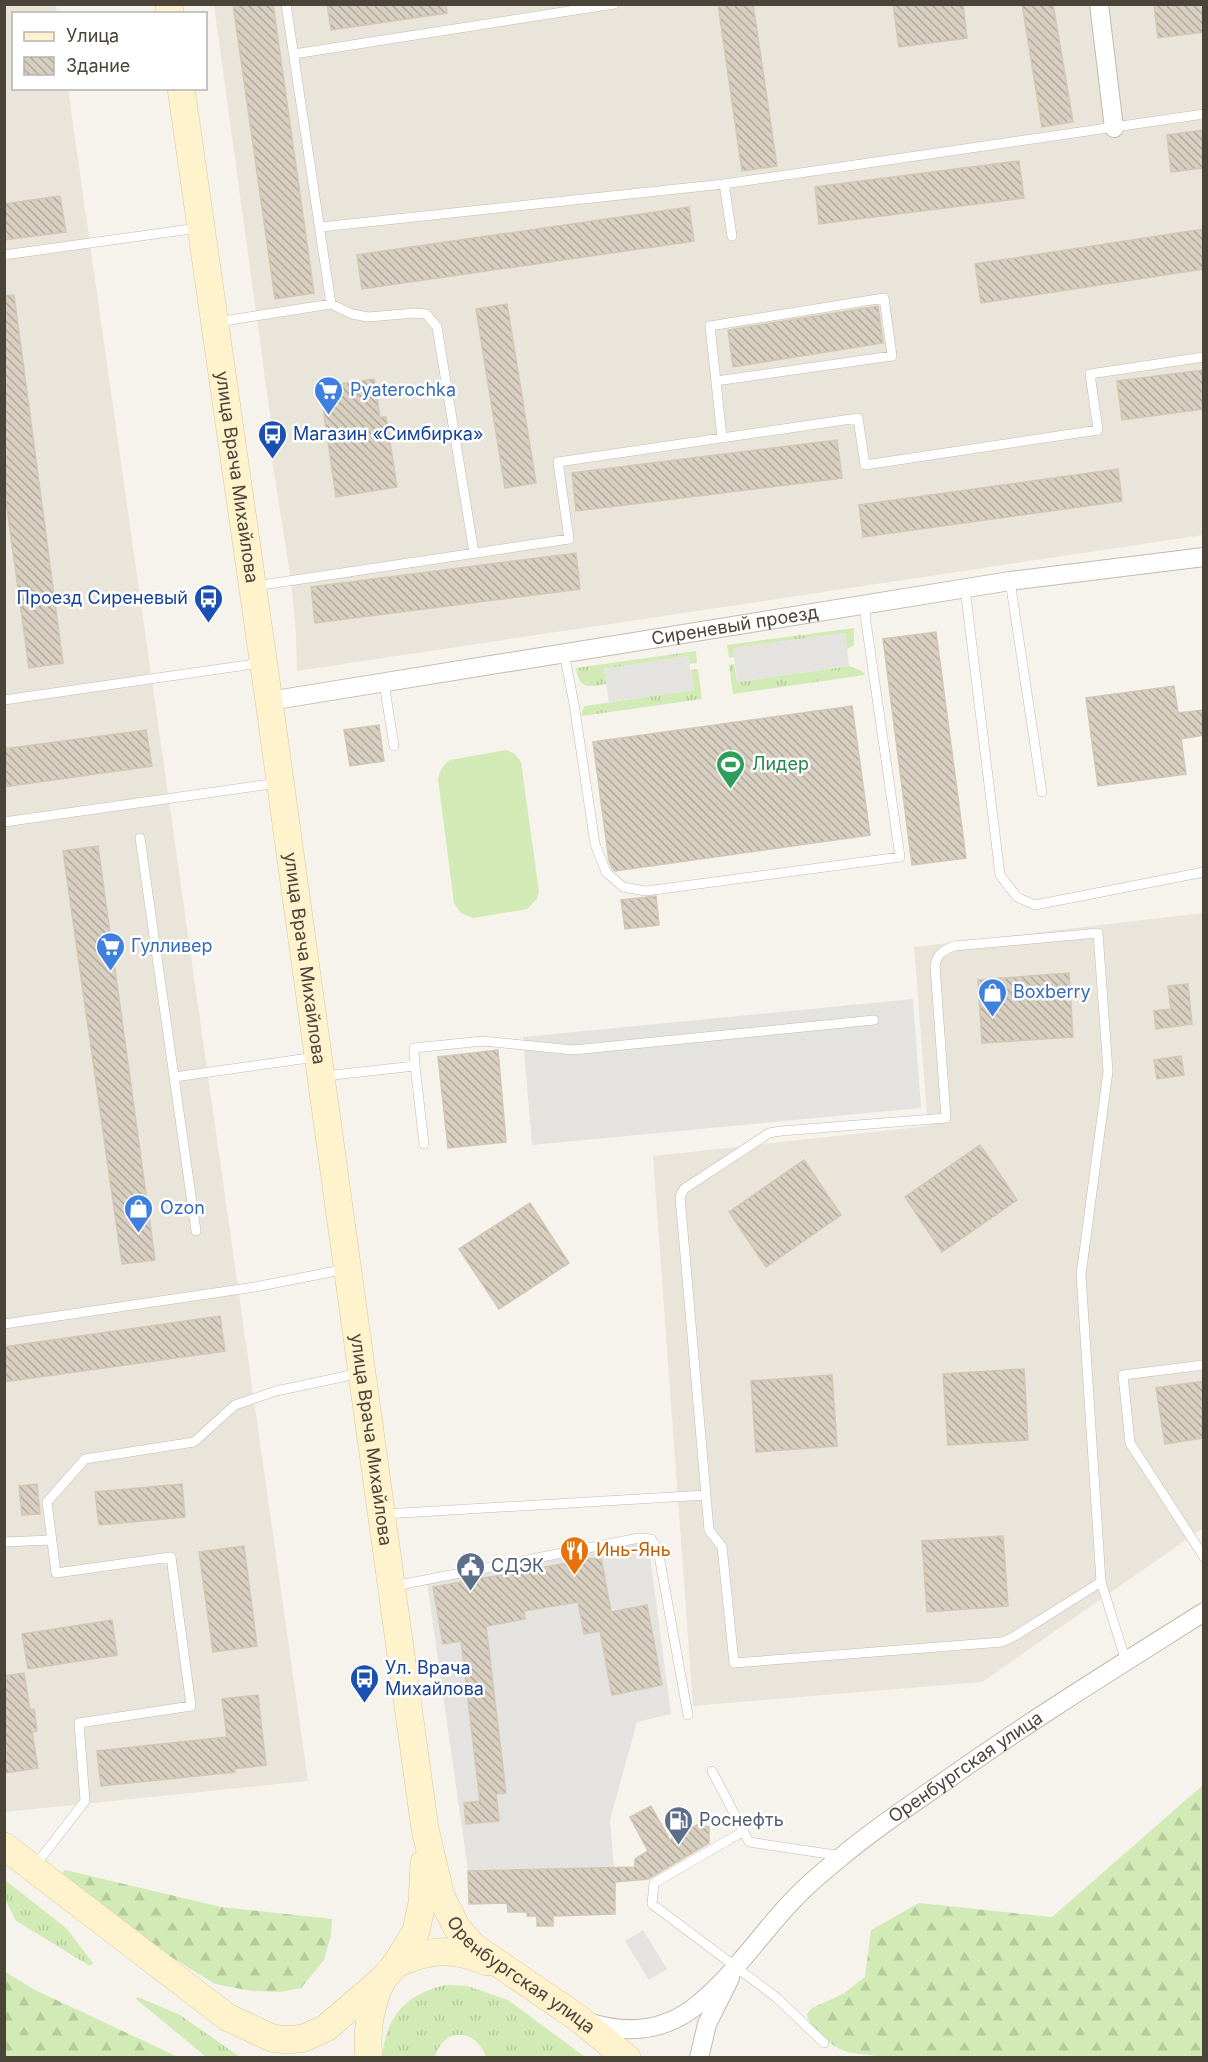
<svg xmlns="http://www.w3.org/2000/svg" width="1208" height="2062" viewBox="0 0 1208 2062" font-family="Inter,sans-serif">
  <defs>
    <pattern id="grass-tufts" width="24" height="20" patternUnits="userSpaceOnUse" patternTransform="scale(1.5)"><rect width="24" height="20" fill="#d2eab5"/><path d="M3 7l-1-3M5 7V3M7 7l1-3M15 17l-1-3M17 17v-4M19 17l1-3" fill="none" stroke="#b6ca9c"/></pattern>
    <pattern id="forest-firs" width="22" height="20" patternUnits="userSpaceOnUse" patternTransform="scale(1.5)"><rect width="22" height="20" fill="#d2eab5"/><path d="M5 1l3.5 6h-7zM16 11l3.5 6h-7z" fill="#b6ca9c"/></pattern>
    <pattern id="building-back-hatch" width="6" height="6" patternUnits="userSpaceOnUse" patternTransform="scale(1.5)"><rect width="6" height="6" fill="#d8cfc1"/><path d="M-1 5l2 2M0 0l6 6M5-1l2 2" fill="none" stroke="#b1aa9e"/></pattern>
  </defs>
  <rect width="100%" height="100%" fill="#f6f3ec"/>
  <path fill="#eae5da" d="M4 5H56L57 13 14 14V88L68 89 308 1781 5 1812Z
    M214 5H1203V535L297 671 296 633 291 581 272 460V430Z
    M1203 913V1528L982 1682 693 1706 653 1156 928 1126 914 947Z"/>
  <path fill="url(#grass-tufts)" d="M854 628V645L847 649 845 633 734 648 735 657 729 658 727 645Z
    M696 651 697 663 690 664 688 656 604 669 606 684C589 687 579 690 576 668Z
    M734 664 737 682 849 666 862 671 865 675 733 694 729 665Z
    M698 669 702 699 582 716V711L585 706 693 690 691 670Z
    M5 1880 66 1928 93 1963 90 1966 16 1921 5 1899Z
    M445 1985 467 1986 508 2000 585 2057H486C476 2028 443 2027 435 2057L382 2058C386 2016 405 1995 445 1985Z
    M138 1997 180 2015 240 2057 205 2056 136 1999Z"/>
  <path fill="url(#forest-firs)" d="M1203 1785V2057H878C867 2053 852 2055 842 2050 831 2045 807 2026 807 2014L812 2008 843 1994 865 1977 871 1930 919 1903 1052 1917Z
    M65 1870 221 1907 332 1919 331 1935 324 1960 301 1988 280 1992 252 1991 215 1984 60 1888 58 1880Z
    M4 1971 33 1989 176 2056 175 2057H5Z"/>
  <path fill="#d2eab5" d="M506 750 515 754 521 762 539 892 537 899 527 909 473 918 461 913 454 903 438 779C440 771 443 764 450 760Z"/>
  <path fill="#e5e3e0" d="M845 633 849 666 737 682 733 648Z
    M688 656 694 690 609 702 604 669Z
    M913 999 921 1108 532 1145 523 1037Z
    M648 1541 671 1714 637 1722 610 1820 614 1868 468 1871 427 1582Z
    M643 1930 667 1969 649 1980 625 1941Z"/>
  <path fill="url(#building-back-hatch)" stroke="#d3c7b4" stroke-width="1.5" d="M233 4H273L314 293 275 299Z
    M327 4H446L447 13 331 30Z
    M718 4H753L777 166 742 171Z
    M893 4H963L967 38 899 47Z
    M1022 4H1053L1073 122 1042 127Z
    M1154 4H1203V32L1158 38Z
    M1203 130V168L1171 172 1167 135Z
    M1019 161 1024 198 819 224 815 187Z
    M60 196 66 232 4 240V204Z
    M689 207 694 241 362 289 357 255Z
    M1203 229V269L981 303 975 264Z
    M14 295 63 663 29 668 4 487V296Z
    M507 304 536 483 505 488 476 309Z
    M878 306 883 343 733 367 728 330Z
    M1203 370V409L1122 420 1117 381Z
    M374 379 380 417H386L397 487 336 497 320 387Z
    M837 440 842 478 576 511 572 473Z
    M1118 469 1122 501 863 537 859 505Z
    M576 553 580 589 315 623 311 587Z
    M936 632 966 858 912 865 883 639Z
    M1174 686 1178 713 1203 710V735L1181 739 1186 774 1098 786 1086 698Z
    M852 706 870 835 615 871 612 868 609 861 593 742Z
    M379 725 384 761 350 766 344 730Z
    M146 730 152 766 4 787V749Z
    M98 846 155 1260 122 1264 63 851Z
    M656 896 659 925 625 929 621 900Z
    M1069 973 1073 1037 982 1043 978 980Z
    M1188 984 1192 1024 1156 1029 1154 1011 1171 1009 1168 986Z
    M498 1050 506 1142 448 1148 438 1057Z
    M1181 1056 1184 1075 1157 1079 1154 1060Z
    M980 1145 1017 1200 942 1252 905 1197Z
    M804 1160 841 1215 766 1267 729 1212Z
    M530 1203 569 1263 499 1309 459 1249Z
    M220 1316 225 1351 4 1382V1347Z
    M1024 1369 1028 1440 948 1445 943 1374Z
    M832 1375 837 1446 756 1452 751 1381Z
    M1203 1381V1438L1165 1444 1156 1388Z
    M37 1484 40 1514 22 1515 19 1486Z
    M182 1484 185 1517 99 1525 95 1492Z
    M1003 1536 1008 1606 927 1612 922 1541Z
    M244 1546 257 1646 213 1652 199 1552Z
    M601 1557 611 1612 647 1605 662 1685 612 1695 600 1631 584 1634 578 1602 524 1611 525 1619 486 1626 506 1793 496 1794 499 1821 466 1824 464 1803 480 1801 461 1641 443 1644 433 1587Z
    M112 1620 117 1655 28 1669 22 1634Z
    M24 1673 30 1710 34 1709 37 1731 32 1732 38 1768 4 1773V1676Z
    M258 1695 266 1765 234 1769 235 1772 101 1786 97 1751 227 1737 222 1699Z
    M651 1806 670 1840 697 1825 709 1827V1843L648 1879 615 1882V1914L553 1916V1926H537V1916H527V1912H508L507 1903 469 1904 468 1871 635 1867V1859L648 1851 630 1817Z"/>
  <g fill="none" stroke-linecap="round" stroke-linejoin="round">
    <defs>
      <path id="lane" d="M286 4 331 304
        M294 54 614 4
        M724 184 732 236
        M321 227 724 184 1204 114
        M4 255 198 228
        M217 322 331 304 352 314 368 317 415 313 426 314 437 327 474 553
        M716 381 892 356 884 298 710 326 722 438
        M1010 581 1042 792
        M255 586 569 539 558 462 858 418 865 465 1098 430 1090 374 1204 357
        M965 588 1000 875 1017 897 1035 905 1204 872
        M564 653 574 704 595 844 606 872 623 887 646 891 900 857 866 622 865 604
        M384 683 394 746
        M4 700 261 663
        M4 822 278 783
        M140 838 196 1231
        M415 1066 424 1144
        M324 1076 415 1066 414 1048 483 1041 573 1050 874 1020
        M174 1077 316 1057
        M4 1324 255 1287 346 1269
        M1204 1365 1123 1375 1130 1443 1204 1557
        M385 1514 706 1495
        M4 1542 51 1540
        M1101 1582 1015 1636 1002 1642 734 1663 722 1547 709 1530 680 1197 684 1189 769 1133 781 1131 946 1118 935 966C937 954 942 951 954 946L1098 933 1108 1071 1081 1275 1101 1582 1126 1661
        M394 1586 639 1538 651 1539 658 1550 688 1715
        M712 1771 749 1842 842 1856
        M744 1831 654 1883 652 1904 777 1998 824 2043
        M34 1867 85 1801 79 1723 191 1706 171 1557 56 1573 47 1502 85 1459 194 1442 235 1405 276 1391 361 1373"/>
      <g id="street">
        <path d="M1099 4 1114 128"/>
        <path id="s1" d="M269 701 1010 581 1204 557"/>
        <path id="s2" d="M588 2022C625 2034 660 2032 692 2009 731 1980 760 1934 794 1899 808 1884 825 1870 841 1857 875 1828 912 1804 948 1779 1031 1720 1117 1667 1204 1612"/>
        <path d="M699 2058 707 2024 730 1978"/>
      </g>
      <g id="secondary">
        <path d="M169 4 170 14"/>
        <path id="s3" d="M181 88 269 701 425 1829 441 1896 457 1928 474 1947 578 2018 627 2058"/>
        <path d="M4 1846 227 2017 272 2038 287 2040 304 2038 326 2028 382 1980 396 1964 416 1931 422 1903 424 1863"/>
        <path d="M396 1964C430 1949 452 1947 487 1962"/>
        <path d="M369 2058C366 2030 370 2005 382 1981"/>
      </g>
    </defs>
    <use href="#lane" stroke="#c2bbae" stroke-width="10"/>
    <use href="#street" stroke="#c2bbae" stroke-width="20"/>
    <use href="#secondary" stroke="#d6c79b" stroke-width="28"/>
    <use href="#lane" stroke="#fff" stroke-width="9"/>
    <use href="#street" stroke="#fff" stroke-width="18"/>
    <use href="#secondary" stroke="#fff3cd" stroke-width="27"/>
  </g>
  <defs>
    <symbol id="supermarket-pin" viewBox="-11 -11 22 30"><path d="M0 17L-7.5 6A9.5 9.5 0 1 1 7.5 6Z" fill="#3f7fe0" stroke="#fff"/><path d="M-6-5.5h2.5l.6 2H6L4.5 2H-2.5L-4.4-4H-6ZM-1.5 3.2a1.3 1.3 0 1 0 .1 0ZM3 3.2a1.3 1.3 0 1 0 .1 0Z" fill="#fff"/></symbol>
    <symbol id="bus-pin" viewBox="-11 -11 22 30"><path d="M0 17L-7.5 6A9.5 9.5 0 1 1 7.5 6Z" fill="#1a4fb4" stroke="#fff"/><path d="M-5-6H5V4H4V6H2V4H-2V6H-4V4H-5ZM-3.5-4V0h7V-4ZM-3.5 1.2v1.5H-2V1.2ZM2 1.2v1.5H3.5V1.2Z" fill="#fff"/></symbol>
    <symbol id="stadium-pin" viewBox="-11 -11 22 30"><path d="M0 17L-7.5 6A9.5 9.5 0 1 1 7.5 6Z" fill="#2e9e5b" stroke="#fff"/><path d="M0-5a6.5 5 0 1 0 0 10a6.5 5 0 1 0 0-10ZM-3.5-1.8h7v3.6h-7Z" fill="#fff"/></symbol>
    <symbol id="shop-pin" viewBox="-11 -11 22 30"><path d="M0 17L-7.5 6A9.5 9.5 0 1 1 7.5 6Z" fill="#3f7fe0" stroke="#fff"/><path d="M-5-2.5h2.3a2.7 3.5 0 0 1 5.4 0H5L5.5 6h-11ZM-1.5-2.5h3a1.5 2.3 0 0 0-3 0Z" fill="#fff"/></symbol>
    <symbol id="restaurant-pin" viewBox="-11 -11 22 30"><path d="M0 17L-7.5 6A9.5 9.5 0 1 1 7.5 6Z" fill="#e8710a" stroke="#fff"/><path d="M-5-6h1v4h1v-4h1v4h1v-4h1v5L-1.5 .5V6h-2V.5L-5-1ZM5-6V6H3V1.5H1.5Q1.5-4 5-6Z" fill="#fff"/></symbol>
    <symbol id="civic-pin" viewBox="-11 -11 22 30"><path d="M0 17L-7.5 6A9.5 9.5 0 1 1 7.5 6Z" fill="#5c6f8a" stroke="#fff"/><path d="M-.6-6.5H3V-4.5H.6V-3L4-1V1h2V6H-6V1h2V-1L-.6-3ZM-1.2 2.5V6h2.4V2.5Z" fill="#fff"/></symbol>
    <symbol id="fuel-pin" viewBox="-11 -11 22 30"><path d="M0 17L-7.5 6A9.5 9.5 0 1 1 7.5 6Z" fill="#5c6f8a" stroke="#fff"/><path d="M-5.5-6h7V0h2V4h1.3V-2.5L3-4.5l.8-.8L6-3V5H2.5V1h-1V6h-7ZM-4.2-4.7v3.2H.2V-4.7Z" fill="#fff"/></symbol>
  </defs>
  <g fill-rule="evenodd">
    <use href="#supermarket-pin" x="312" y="374" width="33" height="45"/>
    <use href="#bus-pin" x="256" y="418" width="33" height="45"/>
    <use href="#bus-pin" x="192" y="582" width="33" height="45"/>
    <use href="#stadium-pin" x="714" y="748" width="33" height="45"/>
    <use href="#supermarket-pin" x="94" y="930" width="33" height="45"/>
    <use href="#shop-pin" x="976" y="976" width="33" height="45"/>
    <use href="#shop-pin" x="122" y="1192" width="33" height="45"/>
    <use href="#restaurant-pin" x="558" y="1534" width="33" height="45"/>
    <use href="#civic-pin" x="454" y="1550" width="33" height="45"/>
    <use href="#bus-pin" x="348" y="1662" width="33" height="45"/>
    <use href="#fuel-pin" x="662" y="1804" width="33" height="45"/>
  </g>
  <g text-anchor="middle" stroke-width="5" stroke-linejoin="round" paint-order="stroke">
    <g font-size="18" fill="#366cbe" stroke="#fff" text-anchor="start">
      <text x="350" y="396">Pyaterochka</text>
      <text x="131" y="952">Гулливер</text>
      <text x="1013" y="998">Boxberry</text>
      <text x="160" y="1214">Ozon</text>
    </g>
    <g font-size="18" fill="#164399" stroke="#fff" text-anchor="start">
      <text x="293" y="440">Магазин «Симбирка»</text>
      <text x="188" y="604" text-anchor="end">Проезд Сиреневый</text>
      <text x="385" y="1674">Ул. Врача<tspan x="385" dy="21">Михайлова</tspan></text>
    </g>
    <g font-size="18" fill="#4b4439" stroke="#fff">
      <text dy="6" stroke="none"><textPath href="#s3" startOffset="393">улица Врача Михайлова</textPath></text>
      <text dy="6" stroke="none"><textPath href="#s1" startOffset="472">Сиреневый проезд</textPath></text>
      <text dy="6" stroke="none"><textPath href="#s3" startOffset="879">улица Врача Михайлова</textPath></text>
      <text dy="6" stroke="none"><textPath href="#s3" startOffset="1365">улица Врача Михайлова</textPath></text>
      <text dy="6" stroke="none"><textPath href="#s2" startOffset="476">Оренбургская улица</textPath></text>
      <text dy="6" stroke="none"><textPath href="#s3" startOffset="1942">Оренбургская улица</textPath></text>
    </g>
    <g font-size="18" fill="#27864d" stroke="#fff" text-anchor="start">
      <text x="752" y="770">Лидер</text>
    </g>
    <g font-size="18" fill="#c56008" stroke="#fff" text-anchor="start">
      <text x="596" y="1556">Инь-Янь</text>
    </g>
    <g font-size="18" fill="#4e5e75" stroke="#fff" text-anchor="start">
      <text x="491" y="1572">СДЭК</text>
      <text x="699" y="1826">Роснефть</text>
    </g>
  </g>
  <rect width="1208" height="2062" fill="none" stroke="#4b4439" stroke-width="12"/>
  <rect x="12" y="12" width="195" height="78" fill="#ffffff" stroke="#b7b4b0" stroke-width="1.5"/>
  <rect x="24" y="32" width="30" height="9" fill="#fff3cd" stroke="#b7b4b0" stroke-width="1.5"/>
  <text x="66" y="42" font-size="18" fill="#4b4439">Улица</text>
  <rect x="24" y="57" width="30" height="18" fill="url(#building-back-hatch)" stroke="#b7b4b0" stroke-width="1.5"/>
  <text x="66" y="72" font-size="18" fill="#4b4439">Здание</text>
</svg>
